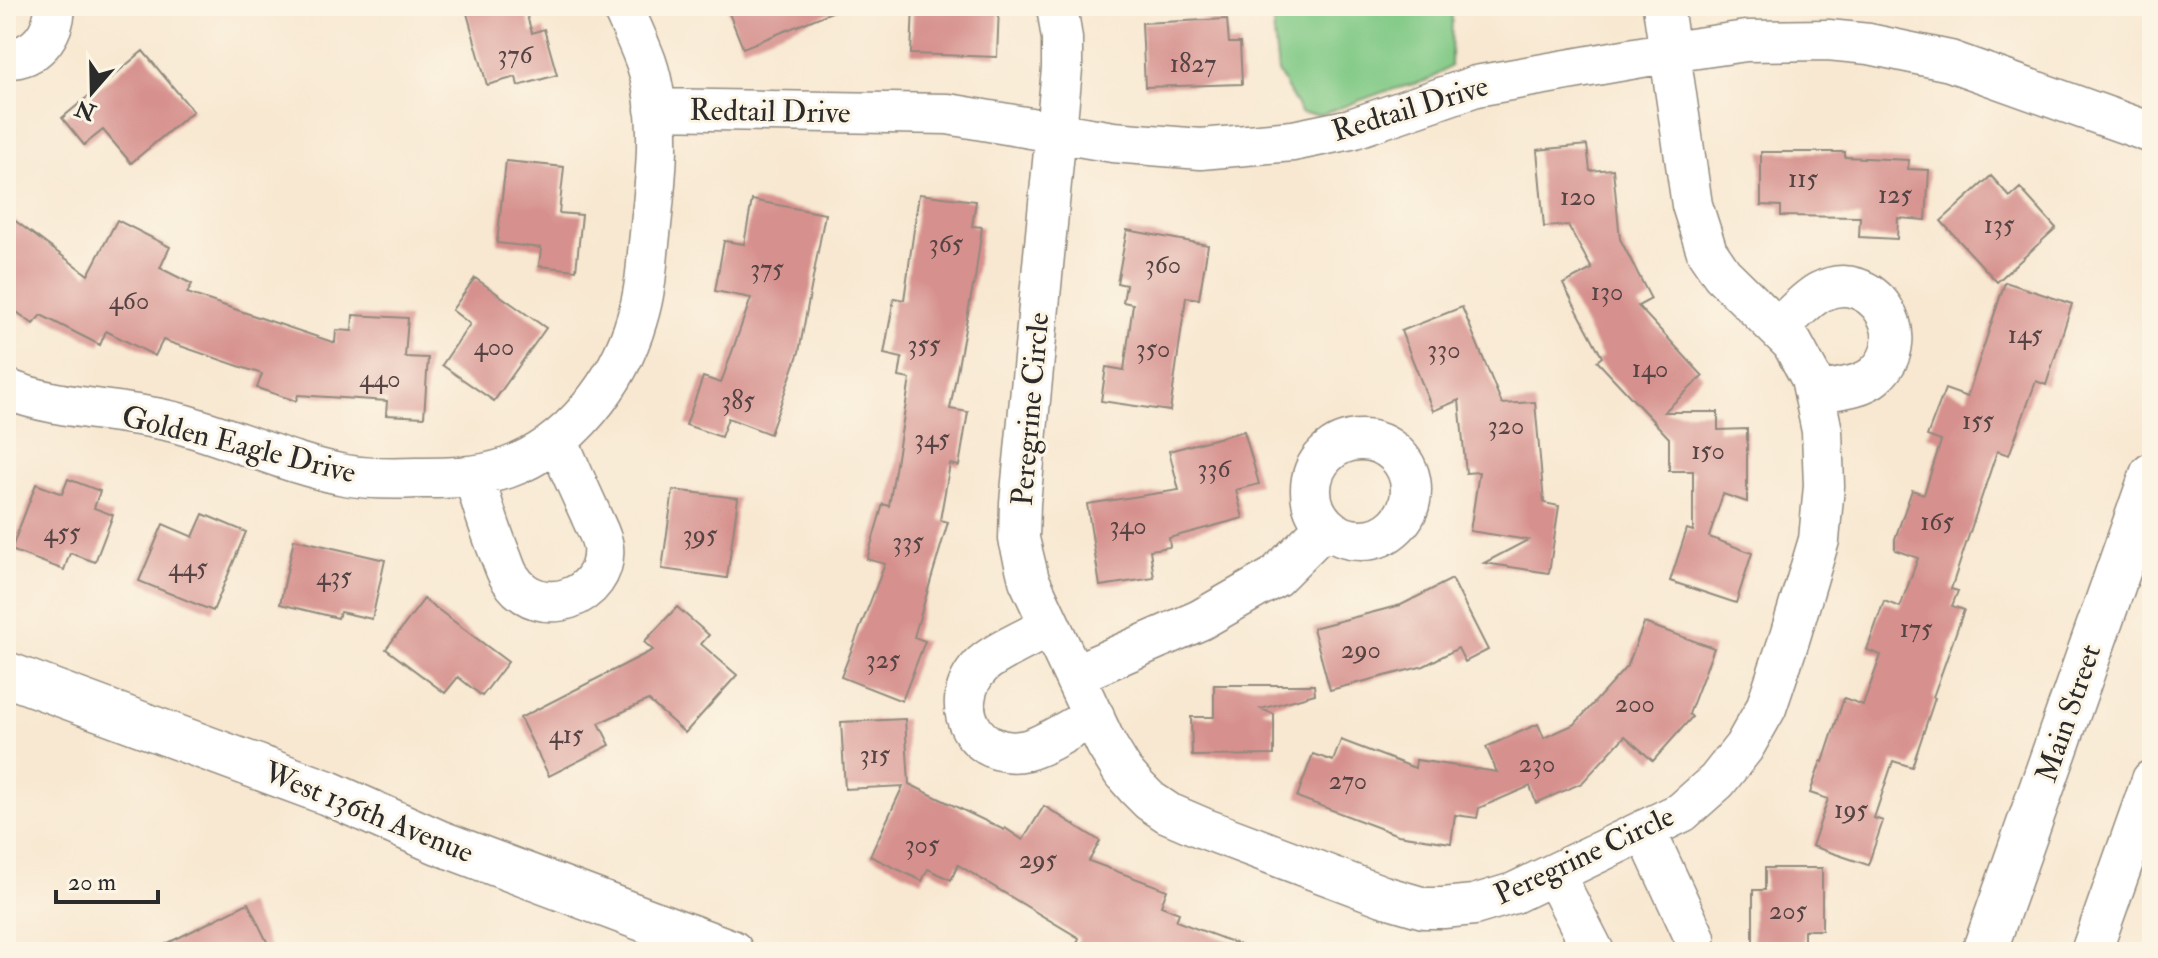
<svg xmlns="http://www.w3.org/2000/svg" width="2158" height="958" viewBox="0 0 2158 958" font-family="'IM FELL Double Pica',serif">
  <rect width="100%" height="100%" fill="#fcf5e5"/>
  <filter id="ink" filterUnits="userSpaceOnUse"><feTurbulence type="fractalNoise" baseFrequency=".0125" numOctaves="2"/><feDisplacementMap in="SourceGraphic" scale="16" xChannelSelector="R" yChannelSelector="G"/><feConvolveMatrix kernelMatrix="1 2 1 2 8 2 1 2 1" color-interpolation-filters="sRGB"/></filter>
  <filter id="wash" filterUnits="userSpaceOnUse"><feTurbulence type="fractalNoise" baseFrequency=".006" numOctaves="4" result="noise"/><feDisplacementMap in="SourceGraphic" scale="32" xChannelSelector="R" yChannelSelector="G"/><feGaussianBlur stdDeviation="1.8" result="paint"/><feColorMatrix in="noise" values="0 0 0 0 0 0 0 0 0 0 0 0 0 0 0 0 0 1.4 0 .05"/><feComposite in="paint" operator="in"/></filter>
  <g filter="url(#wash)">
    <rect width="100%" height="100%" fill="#f8e8d1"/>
    <path fill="#80c985" stroke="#567a58" stroke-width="2" d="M1271 6H1452L1451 66 1429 80 1383 92 1320 115 1301 113 1278 72Z"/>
    <g id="blocks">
      <path fill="#d6908d" d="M465 6H524L532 33 544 29 557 75 518 86 516 77 487 85Z
        M726 6H844V7L743 48Z
        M913 6H999L997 57 911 54Z
        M1227 19 1229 43H1240L1242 84 1145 87 1142 23Z
        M143 51 193 111 131 163 103 130 84 145 62 118Z
        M1587 145 1590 171 1613 169 1620 239 1651 299 1638 306 1703 376 1664 412H1718V430L1747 429V502L1723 494 1709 537 1752 553 1736 603 1670 581 1687 529 1693 531V471H1669V438L1597 361 1602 357 1563 284 1592 269 1568 225 1544 227 1537 150Z
        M1761 152H1845V157L1909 160 1908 169 1929 170 1926 220 1898 218 1897 239 1859 237 1860 217 1781 216V206L1761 205Z
        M506 161 564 167 559 213 582 215 576 270 539 266 541 248 497 243Z
        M1991 176 2010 197 2020 188 2056 228 1997 282 1941 221Z
        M919 194 976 201 972 226 982 227 974 286H973L950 409 968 412 959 466 950 464 940 520 948 522 914 637 925 641 902 701 841 677 885 564 867 559 883 504 889 506 910 379 899 377 902 358 884 354 894 298 904 300Z
        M752 200 825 214 799 352 770 434 728 418 721 437 686 425 703 377 721 383 751 298 715 291 724 241 744 244Z
        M6 214 88 275 117 220 170 247 160 268 192 284 187 293 335 343 336 330 352 331 353 315 408 318 405 357 428 358 424 417 386 415 387 401 298 395 296 401 257 388 262 374 163 340 155 356 106 331 100 345 41 315 33 324 6 304Z
        M1127 230 1208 245 1199 299 1186 297 1170 411 1101 401 1106 367 1124 370 1133 304 1123 302 1126 285 1117 283Z
        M475 278 546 328 494 401 442 365 470 324 452 310Z
        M2005 282 2072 304 2046 385 2036 381 2009 455 1997 451 1951 589 1958 591 1952 606 1964 610 1933 697 1935 698 1912 767 1893 761 1874 818 1883 821 1868 865 1812 846 1828 799 1810 793 1821 761 1823 762 1844 698 1863 705 1881 655 1867 650 1884 601 1900 607 1918 558 1895 550V539L1912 490 1924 494 1941 441 1927 436 1945 389 1967 397Z
        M1462 307 1502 404 1535 402 1544 503 1559 506 1549 573 1484 563 1528 540 1470 531 1479 472 1466 473 1459 400 1433 411 1401 331Z
        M1244 431 1259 484 1236 490 1243 518 1169 538 1170 547 1150 550 1154 578 1100 586 1087 504 1179 490 1169 451Z
        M68 479 100 491 94 508 113 515 95 562 70 553 64 570 11 550 36 484 62 494Z
        M673 490 738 498 727 578 662 569Z
        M203 514 246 532 213 611 139 581 163 524 193 537Z
        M294 539 385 560 372 619 340 612 338 618 280 604Z
        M1452 579 1488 650 1465 662 1458 648 1424 666 1330 690 1313 628 1401 605Z
        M424 599 508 662 482 696 458 677 445 693 386 649Z
        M677 607 709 635 701 644 737 675 685 733 648 700 599 723 610 745 549 776 520 718 653 650 644 642Z
        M1644 623 1714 648 1689 714 1692 717 1653 761 1625 736 1582 783 1536 803 1530 786 1479 808 1477 818 1455 815 1451 843 1398 835 1297 797 1313 754 1333 761 1341 740 1415 768 1416 760 1497 772 1486 747 1538 724 1544 738 1575 724 1628 665Z
        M1214 685H1314L1315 694 1261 709 1274 714V755L1192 756 1191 717H1214Z
        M905 719 909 784 1004 830 1005 828 1023 840 1044 806 1100 841 1089 861 1167 890 1161 906 1179 913 1176 921 1251 949 1250 952H1074L1079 938 958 865 951 880 928 869 922 881 870 856 903 786 845 789 841 722Z
        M1765 868H1822V930H1804V950H1753V890H1765Z
        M248 903 272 952H150Z"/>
    </g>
  </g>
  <g filter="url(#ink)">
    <use href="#blocks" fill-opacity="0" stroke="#928a7e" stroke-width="2"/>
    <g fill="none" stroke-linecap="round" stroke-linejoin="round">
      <defs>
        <path id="minor" d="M1057 6 1062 39V69L1020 503 1019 539 1029 580 1106 744 1123 772 1137 788 1150 801 1168 813 1203 828 1383 896 1424 908H1443L1474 905 1514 893 1682 812 1717 781 1744 747 1766 708 1789 640 1819 540 1824 486 1822 431 1811 378 1792 343 1722 274 1707 252 1692 205 1663 6
          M6 58C36 59 54 34 55 6
          M655 109 948 114 1113 142 1201 149 1293 141 1351 129 1476 86 1670 52 1746 41 1828 40 1869 44 1950 61 2152 133
          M1778 328C1790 318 1806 299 1820 292 1871 265 1920 337 1874 376 1860 388 1833 389 1815 393
          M6 389C61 411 121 408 178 423 234 438 287 464 345 475 368 479 393 479 417 478 448 478 478 478 507 468 570 446 619 382 637 319 644 297 646 276 648 253 654 193 666 120 646 62 639 43 630 24 622 6
          M1311 490a50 50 0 1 1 100 0a50 50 0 1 1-100 0Z
          M474 476C482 504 490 530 501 557 504 564 506 573 511 579 538 622 608 598 603 547 602 536 594 524 590 513 579 489 568 465 558 441
          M1050 626C1033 636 991 654 980 667 945 705 975 762 1027 750 1044 746 1077 725 1094 716
          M1074 675 1200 620 1275 577 1325 527
          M1645 830 1695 938V952
          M1554 874 1594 952
          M2091 952 2152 780"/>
        <path id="secondary" d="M6 674 328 793 438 842 731 952
          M1984 952 2152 475"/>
      </defs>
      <use href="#minor" stroke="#928a7e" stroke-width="43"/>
      <use href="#secondary" stroke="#928a7e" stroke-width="47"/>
      <use href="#minor" stroke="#fff" stroke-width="40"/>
      <use href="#secondary" stroke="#fff" stroke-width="44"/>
    </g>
  </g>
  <g text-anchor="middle" stroke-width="6" stroke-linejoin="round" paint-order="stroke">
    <g font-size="26" fill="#564444">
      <text x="515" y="63">376</text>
      <text x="1193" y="72">1827</text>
      <text x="1803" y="187">115</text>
      <text x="1895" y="203">125</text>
      <text x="1578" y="205">120</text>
      <text x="1999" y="233">135</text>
      <text x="946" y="252">365</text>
      <text x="1163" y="273">360</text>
      <text x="767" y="277">375</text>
      <text x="1607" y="300">130</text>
      <text x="129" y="309">460</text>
      <text x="2025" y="343">145</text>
      <text x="924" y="353">355</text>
      <text x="494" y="355">400</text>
      <text x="1153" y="357">350</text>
      <text x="1444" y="358">330</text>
      <text x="1650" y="377">140</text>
      <text x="380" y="387">440</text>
      <text x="738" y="409">385</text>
      <text x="1978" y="429">155</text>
      <text x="1506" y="434">320</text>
      <text x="932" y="447">345</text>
      <text x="1708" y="459">150</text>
      <text x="1214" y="477">336</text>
      <text x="1937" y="530">165</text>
      <text x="1128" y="534">340</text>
      <text x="62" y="541">455</text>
      <text x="700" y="543">395</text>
      <text x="908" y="550">335</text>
      <text x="188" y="576">445</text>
      <text x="334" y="585">435</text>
      <text x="1916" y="637">175</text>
      <text x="1361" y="658">290</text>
      <text x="883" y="668">325</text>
      <text x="1635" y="712">200</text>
      <text x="566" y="743">415</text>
      <text x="875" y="763">315</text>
      <text x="1537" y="772">230</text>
      <text x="1348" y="789">270</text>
      <text x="1851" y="818">195</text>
      <text x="922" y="853">305</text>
      <text x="1038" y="868">295</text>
      <text x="1788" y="919">205</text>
    </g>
    <g font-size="30" fill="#2b2b2b" stroke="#fcf5e5">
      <text transform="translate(1410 108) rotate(-17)" y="10">Redtail Drive</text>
      <text transform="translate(770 111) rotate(1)" y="10">Redtail Drive</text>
      <text transform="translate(1030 409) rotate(-85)" y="10">Peregrine Circle</text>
      <text transform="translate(239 444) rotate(14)" y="10">Golden Eagle Drive</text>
      <text transform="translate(2068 713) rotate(-71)" y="10">Main Street</text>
      <text transform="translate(369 812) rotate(22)" y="10">West 136th Avenue</text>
      <text transform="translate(1584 855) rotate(-25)" y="10">Peregrine Circle</text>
    </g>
  </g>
  <rect width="2158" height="958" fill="none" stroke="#fcf5e5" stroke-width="32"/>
  <g transform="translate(92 92) rotate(200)" stroke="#fcf5e5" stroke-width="6" paint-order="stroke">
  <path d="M0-6L14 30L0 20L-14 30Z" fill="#2b2b2b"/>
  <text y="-12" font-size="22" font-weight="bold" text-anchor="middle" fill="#2b2b2b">N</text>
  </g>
  <path d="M56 890v12h102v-12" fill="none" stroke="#2b2b2b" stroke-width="4"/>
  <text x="68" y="890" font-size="24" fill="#2b2b2b" stroke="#fcf5e5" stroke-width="6" paint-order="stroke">20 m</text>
</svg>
